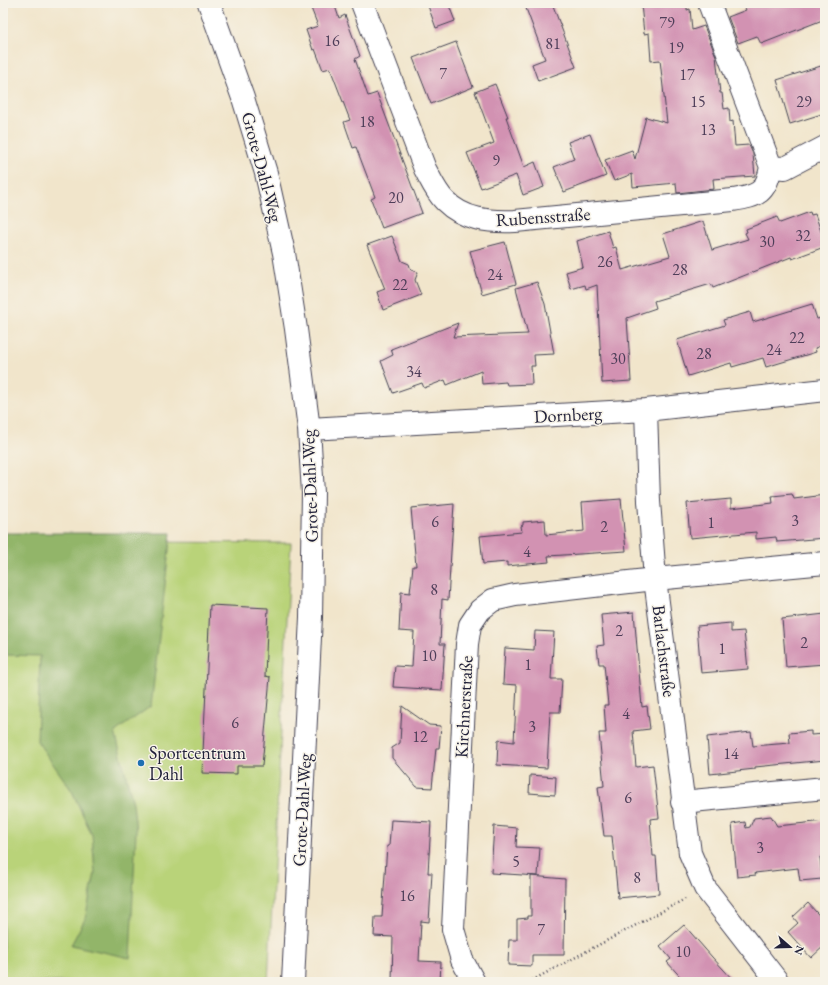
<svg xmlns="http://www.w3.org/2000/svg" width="828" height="985" viewBox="0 0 828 985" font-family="'EB Garamond',serif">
  <rect width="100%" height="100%" fill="#f7f3e8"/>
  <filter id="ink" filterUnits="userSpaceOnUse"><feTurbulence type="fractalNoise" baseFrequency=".025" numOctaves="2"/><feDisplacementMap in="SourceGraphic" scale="8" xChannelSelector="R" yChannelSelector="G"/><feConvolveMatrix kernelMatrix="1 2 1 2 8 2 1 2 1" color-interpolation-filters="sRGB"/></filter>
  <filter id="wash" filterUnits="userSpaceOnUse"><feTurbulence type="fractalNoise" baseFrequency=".012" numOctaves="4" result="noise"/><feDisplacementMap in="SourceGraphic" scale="16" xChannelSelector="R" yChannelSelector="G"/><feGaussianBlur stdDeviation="0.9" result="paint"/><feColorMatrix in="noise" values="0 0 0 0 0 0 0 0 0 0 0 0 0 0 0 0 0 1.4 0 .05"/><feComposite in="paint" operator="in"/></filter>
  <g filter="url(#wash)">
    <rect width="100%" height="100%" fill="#f1e5cb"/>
    <path fill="#b9d379" stroke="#6e7a5a" d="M3 541 291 543 268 982H3Z"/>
    <path fill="#92b569" stroke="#5a6c52" d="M3 533H171L151 706 115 732 133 803 136 831 130 958 71 945 85 919 95 873 92 835 72 791 37 741 40 656 3 655Z"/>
    <g id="blocks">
      <path fill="#d292b2" d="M309 3H334L339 18 345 15 360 56 355 59 368 96 377 93 422 213 382 228 371 199 375 197 356 147 353 148 344 122 350 120 330 68 323 70 315 49 313 50 306 30 318 26Z
        M427 3H448L455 21 436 28Z
        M524 3H552L576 67 538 81 532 64 545 59Z
        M655 3H687V10L690 9 692 30 704 26 716 56 720 93H722L724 109 729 108 730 122 733 121 735 146 749 145 753 154 755 176 713 179 714 189 677 193 676 183 633 187 632 174 614 181 605 160 632 150 635 159 646 117 667 123 660 60 651 61 649 33 644 34 641 4Z
        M743 3H825V19L761 44 757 36 738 43 728 17 746 10Z
        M456 42 473 87 431 104 413 58Z
        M824 65 825 113 790 124 777 80Z
        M495 84 508 117H506L524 167 535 162 544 187 523 195 516 175 481 188 467 153 494 143 475 92Z
        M590 134 606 176 564 192 554 167 574 159 568 142Z
        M810 212 811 215 815 214 824 240 821 241 824 247 792 259 791 257 713 288 711 284 654 301 656 308 627 318 631 381 602 383 597 285 586 289 585 285 571 289 566 272 583 267 577 241 608 231 613 248 616 247 622 270 670 256 663 234 703 221 712 250 748 239 745 233 747 232 746 229 777 217 780 223Z
        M392 236 402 261 409 264 411 270 418 272 415 280 421 295 383 310 377 292 385 289 367 245Z
        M505 242 516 284 482 294 470 251Z
        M537 282 545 304 554 354 534 355 535 366H531L532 384 507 385 506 382 482 384 481 371 447 385 445 380 424 388 422 383 393 393 381 361 393 355 391 349 458 323 453 337 528 334 516 288Z
        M812 304 817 319 825 317V344L815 348 816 352 766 367 763 358 732 367 731 363 688 376 677 340 725 325 723 320 750 312 753 322Z
        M792 494 794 499 825 495V538L777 542 776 537 756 539V532L690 538 687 503 731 499V508L773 503 772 496Z
        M621 499 626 551 548 556 549 562 507 566V562L483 564 480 536 522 532 521 526 523 525V522L545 520 546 535 584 531 582 502Z
        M454 504 448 600 442 599 440 644H445L442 690 393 687 395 666 412 667 414 632 399 631 401 592 410 593 413 566H416L411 508Z
        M210 605 268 608 265 676 270 677 262 766H237V774L202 773Z
        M634 612 642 707 647 706 650 729 633 731 636 767 653 765 659 818 650 819 653 856H656L659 894 618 898 612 836H604L598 787 604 786 599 733H606L604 705H608L604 664H599L597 646 604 645 601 615Z
        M825 614V664L786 667 782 619Z
        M731 623V632L744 631 748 669 701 673 697 626Z
        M535 631 554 632 551 679H562L560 712H550L547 768 497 765 498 740 514 742 517 685 503 684 505 648 534 650Z
        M402 706 429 725 441 726 439 748H436L432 788 417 787 392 758V748L400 743Z
        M811 731V735L825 734V760L755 767V769L710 774 707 737 751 732 753 746 790 743 789 733Z
        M530 775 556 777 555 795 529 793Z
        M771 816 777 826 825 821V856L820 857 822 879 800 881 798 868 755 873 756 875 737 877 732 824 745 822 746 828 750 827 754 818Z
        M391 820 431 822 428 873H432L429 922 421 921 419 961 441 962 440 982H392L393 937 374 936 375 917H382L387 846H389Z
        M494 826 517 828 516 847 540 848 538 876 491 873Z
        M531 876 565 879 564 955H532V966L508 965 509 940H517V919L528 918V916H531Z
        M808 903 825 922V945L811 958 788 932 798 923 793 917Z
        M684 925 712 957 735 982H685L667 962 671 959 660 946Z"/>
    </g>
  </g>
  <g filter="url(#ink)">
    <use href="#blocks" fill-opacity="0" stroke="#413f51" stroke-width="1"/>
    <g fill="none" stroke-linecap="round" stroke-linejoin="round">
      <defs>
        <path id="minor" d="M209 3 243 98 266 173 284 253 296 329 309 429 313 493 311 617 293 982
          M362 3 425 169C431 180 436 192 445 201 464 220 489 222 515 221L733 200C758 196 766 193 771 167
          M709 3 771 167 785 168 825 147
          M646 410 649 501 655 579 690 853 705 888 778 982
          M309 429 646 410 825 390
          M682 802 825 788
          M474 982 462 960 453 929 467 644 470 625 480 610 493 600 515 595 655 579 825 563"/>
      </defs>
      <use href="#minor" stroke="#413f51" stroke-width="24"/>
      <path stroke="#413f51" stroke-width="2.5" stroke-dasharray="1 3" stroke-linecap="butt" d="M529 982 685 899"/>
      <use href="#minor" stroke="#fff" stroke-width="22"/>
    </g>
  </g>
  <circle fill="#1f6fb2" stroke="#f7f3e8" stroke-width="1.5" cx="141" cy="763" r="4"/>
  <g text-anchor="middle" stroke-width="3" stroke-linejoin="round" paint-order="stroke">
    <g font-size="16" fill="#4e3e59">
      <text x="667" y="28">79</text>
      <text x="332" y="46">16</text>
      <text x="553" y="49">81</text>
      <text x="676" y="53">19</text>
      <text x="443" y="79">7</text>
      <text x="687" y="80">17</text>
      <text x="698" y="107">15</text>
      <text x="804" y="107">29</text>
      <text x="367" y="127">18</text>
      <text x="708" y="135">13</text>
      <text x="496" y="166">9</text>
      <text x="396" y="203">20</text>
      <text x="803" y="241">32</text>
      <text x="767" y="247">30</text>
      <text x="605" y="267">26</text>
      <text x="680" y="275">28</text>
      <text x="495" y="280">24</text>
      <text x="400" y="290">22</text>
      <text x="797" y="343">22</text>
      <text x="774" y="355">24</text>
      <text x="704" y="359">28</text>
      <text x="618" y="364">30</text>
      <text x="414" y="377">34</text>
      <text x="795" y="526">3</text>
      <text x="435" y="527">6</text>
      <text x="711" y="528">1</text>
      <text x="604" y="532">2</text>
      <text x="527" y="557">4</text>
      <text x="434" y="595">8</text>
      <text x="619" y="636">2</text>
      <text x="804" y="648">2</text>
      <text x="722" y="654">1</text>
      <text x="429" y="661">10</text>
      <text x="528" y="670">1</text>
      <text x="626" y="719">4</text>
      <text x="235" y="728">6</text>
      <text x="532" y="732">3</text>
      <text x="420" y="742">12</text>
      <text x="731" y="759">14</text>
      <text x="628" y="803">6</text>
      <text x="760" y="853">3</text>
      <text x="516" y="867">5</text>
      <text x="637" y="883">8</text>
      <text x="407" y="901">16</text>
      <text x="541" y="935">7</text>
      <text x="683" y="957">10</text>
    </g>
    <g font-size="18" fill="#22223b" stroke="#f7f3e8">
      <text transform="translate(262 167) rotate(75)" y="6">Grote-Dahl-Weg</text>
      <text transform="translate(543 217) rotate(-4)" y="6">Rubensstraße</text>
      <text transform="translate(568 415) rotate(-3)" y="6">Dornberg</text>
      <text transform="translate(310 486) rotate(-92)" y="6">Grote-Dahl-Weg</text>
      <text transform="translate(664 651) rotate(83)" y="6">Barlachstraße</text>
      <text transform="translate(464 707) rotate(-87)" y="6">Kirchnerstraße</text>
      <text transform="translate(302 810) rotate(-87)" y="6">Grote-Dahl-Weg</text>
    </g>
    <g font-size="18" fill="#22223b" stroke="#f7f3e8" text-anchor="start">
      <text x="149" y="759">Sportcentrum<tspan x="149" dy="21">Dahl</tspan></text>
    </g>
  </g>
  <rect width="828" height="985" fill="none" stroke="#f7f3e8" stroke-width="16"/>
  <g transform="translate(790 947) rotate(110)" stroke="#f7f3e8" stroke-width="3" paint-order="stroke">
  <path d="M0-3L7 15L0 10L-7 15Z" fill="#22223b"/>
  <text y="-6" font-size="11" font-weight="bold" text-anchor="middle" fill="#22223b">N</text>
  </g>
</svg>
